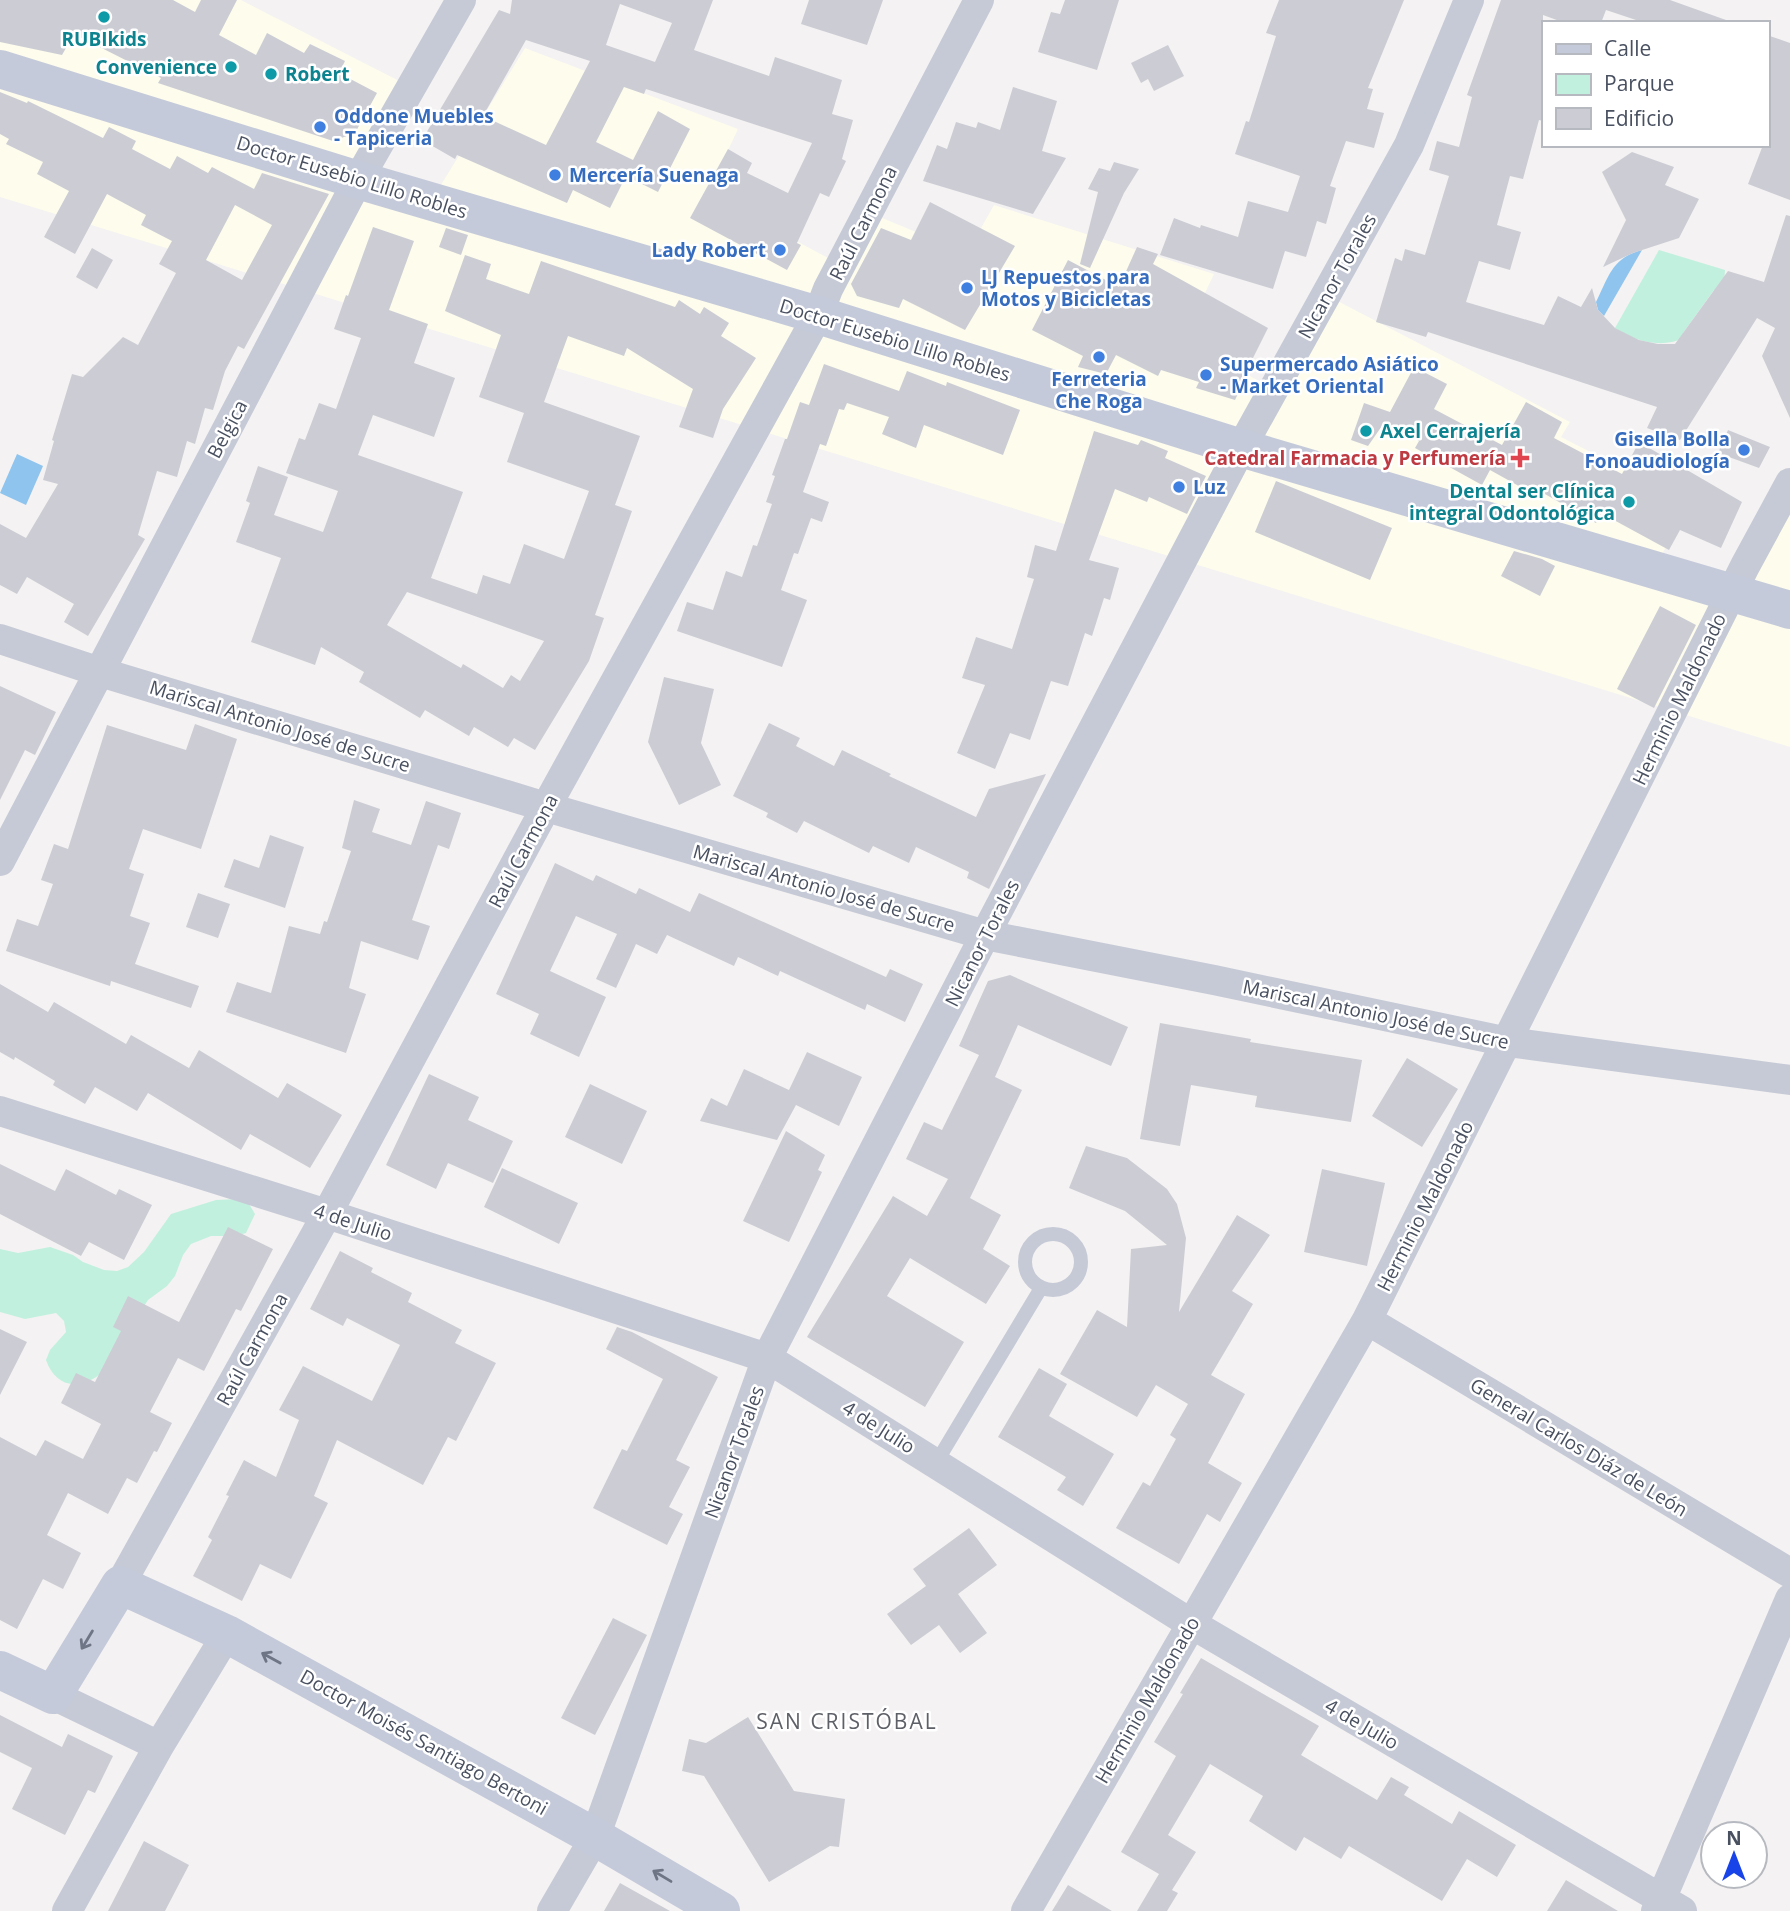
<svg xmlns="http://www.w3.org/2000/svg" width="1790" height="1911" viewBox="0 0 1790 1911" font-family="'Open Sans',sans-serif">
  <rect width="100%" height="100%" fill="#f4f2f2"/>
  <path fill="#fdfced" d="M0 0H241L411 87 358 180 431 201 525 48 738 129 716 176 768 226 832 260 858 208 967 253 994 205 1214 274 1183 340 1274 389 1326 295 1570 422 1561 437 1691 503 1654 568 1732 592 1790 511V747L0 197Z"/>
  <path fill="#c1f1de" d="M1659 250 1725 270 1723 297 1714 290 1683 333 1686 337C1662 349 1636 342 1615 328Z
    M239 1199 249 1204 255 1214 246 1233 235 1236H211L191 1244 183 1255 175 1276 167 1286 148 1300 99 1375C77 1391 55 1386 46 1360L50 1350 66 1332 64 1321 56 1313 25 1319 0 1312V1249L18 1253 50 1247 73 1255 83 1262 104 1270 117 1271 128 1267 144 1252 171 1214 216 1200Z"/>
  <path fill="#8ec4ee" d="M1642 250 1604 316 1598 310 1596 302C1609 276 1612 258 1642 250Z
    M17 454 43 466 26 505 0 493Z"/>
  <path fill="#cccdd4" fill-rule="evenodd" d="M0 0H173L195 12 201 0H237L219 35 256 55 267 33 304 53 310 44 345 61 339 73 377 93 355 133 333 141 158 83 161 78 74 34 62 55 0 42Z
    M512 0H713L694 50 769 76 775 57 842 80 832 114 853 120 842 159 846 161 829 197 820 193 797 243 801 245 787 270 690 218 728 149 752 163 747 173 788 193 812 143 646 89 644 94 624 87 596 142 633 160 658 111 690 129 658 192 626 176 610 208 573 190 567 203 457 155 455 159 422 140 499 10 510 14ZM620 4 672 23 655 62 606 45ZM526 40 590 61 546 145 483 116Z
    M809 0H883L867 45 801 24Z
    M1065 0H1119L1097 70 1038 52 1051 12 1060 14Z
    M1279 0H1404L1368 88 1373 89 1367 109 1384 113 1374 148 1346 141 1330 186 1336 188 1326 224 1317 221 1306 257 1285 251 1273 289 1160 255 1174 218 1200 228 1201 225 1238 237 1248 201 1288 212 1300 176 1235 154 1246 121 1249 122 1276 36 1266 33Z
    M1501 0H1670L1726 20 1725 23H1645L1606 10 1601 23H1565L1543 15V121L1539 120 1523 179 1510 176 1497 225 1521 232 1510 270 1479 261 1466 302 1544 325 1558 296 1581 307 1592 288 1598 310 1615 328 1639 340 1658 344H1675L1728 271 1764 282 1786 215 1790 216V418L1762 356 1775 328 1757 318 1680 440 1647 428 1657 407 1428 332 1426 337 1376 322 1395 258 1402 261 1405 249 1425 255 1449 176 1429 170 1437 141 1459 147 1472 97 1467 95Z
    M1767 35 1790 43V200L1748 184 1763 145H1767Z
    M1168 45 1184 76 1154 91 1148 79 1141 83 1131 63Z
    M1013 87 1057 101 1042 151 1066 158 1033 214 923 181 937 145 947 149 956 122 976 128 978 122 1000 130Z
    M0 92 27 103 28 101 103 138 109 127 136 141 132 149 170 169 177 156 208 173 212 167 254 189 262 173 329 194 244 349 238 346 225 371 213 410 205 408 195 444 187 441 177 477 157 471 138 535 145 539 88 636 64 622 74 604 27 577 17 594 0 585V524L26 538 58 484 43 480 54 441 52 440 72 374 83 377 123 337 138 345 176 273 159 264 172 241 141 225 146 215 107 194 75 254 44 237 69 191 37 174 43 162 6 144 9 139 0 134ZM235 205 272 225 242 280 206 260Z
    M1632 152 1674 167 1665 185 1699 199 1679 238 1633 253 1603 267 1626 220 1602 172Z
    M1114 162 1139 169 1124 193 1090 268 1080 264 1098 192 1088 189 1099 168 1110 171Z
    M930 202 1015 246 965 330 903 299 899 308 857 296 851 284 881 228 911 240Z
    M373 227 414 241 389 310 428 324 414 363 455 378 434 437 373 415 358 455 463 492 431 578 477 594 483 575 510 584 524 544 564 559 589 491 507 462 524 413 479 397 501 335 445 311 465 255 491 264 486 279 529 294 541 261 675 307 679 300 700 314 704 307 729 323 721 336 756 358 723 409 713 438 679 427 693 389 627 348 624 356 568 336 544 402 640 436 615 505 632 511 595 615 604 618 589 661 535 750 514 738 508 747 474 727 469 736 425 710 420 718 359 682 364 672 321 647 315 665 251 642 281 558 236 542 250 503 246 501 258 466 288 477 274 515 323 532 338 491 286 473 299 438 305 440 319 403 336 409 361 338 334 329 346 295 348 296ZM407 592 469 614 544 641 520 681 511 675 503 688 463 664 461 668 387 625Z
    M446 228 468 235 461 255 439 247Z
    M1137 247 1158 254 1153 264 1268 328 1243 378 1245 379 1235 400 1196 388 1199 382 1161 370 1158 376 1116 355 1106 374 1078 367 1083 356 1032 330 1068 260 1119 287Z
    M92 248 113 260 97 289 76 277Z
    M824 364 899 391 907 371 946 386 947 382 1020 410 1003 455 924 425 916 448 882 434 889 417 847 403 844 410 839 409 826 446 820 444 803 492 829 502 822 522 811 518 798 554 794 553 781 590 807 600 782 667 677 631 687 602 713 610 726 571 742 577 753 545 757 546 772 504 766 502 775 476 772 475 785 439H787L800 402 809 405Z
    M1414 367 1447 384 1434 409 1502 445 1526 402 1562 422 1554 438 1622 474 1639 442 1742 502 1721 548 1680 530 1669 550 1601 513 1596 523 1529 485 1526 490 1490 470 1482 485 1415 448 1419 441 1384 423 1368 446 1351 440 1364 403 1390 412Z
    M1728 430 1770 447 1759 468 1718 453Z
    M1094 431 1138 445 1141 440 1168 451 1165 458 1206 476 1187 514 1149 497 1147 502 1115 489 1089 560 1119 568 1110 600 1104 598 1092 636 1085 633 1068 686 1051 681 1030 740 1010 733 995 769 957 753 985 685 962 678 976 637 1012 649 1034 579 1027 577 1035 545 1056 551Z
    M1276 481 1392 528 1370 580 1255 532Z
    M1514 551 1542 559 1555 566 1540 596 1501 576Z
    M1660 606 1696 625 1654 708 1617 689Z
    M664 677 714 689 701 743 721 785 679 805 648 742Z
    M0 686 56 712 35 755 25 750 0 800Z
    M769 723 800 738 796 746 834 766 842 750 891 774 889 776 976 817 989 789 1046 774 989 889 967 878 969 872 916 847 909 863 873 846 869 853 804 821 797 833 766 817 768 813 733 796Z
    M195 724 237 739 201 849 143 829 129 869 144 874 130 916 150 923 135 964 199 986 191 1008 111 981 110 986 6 951 17 919 38 926 53 884 41 880 54 844 68 849 107 725 186 750Z
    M354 800 380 809 372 832 411 845 426 801 461 813 449 849 438 845 412 920 430 926 418 960 361 941 349 988 366 994 346 1053 226 1012 237 982 271 993 289 926 320 934 324 921 327 922 351 851 342 848Z
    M270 835 304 847 285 908 224 887 234 859 259 868Z
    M555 863 593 881 596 875 636 894 639 888 690 912 699 893 886 977 890 969 923 984 905 1022 867 1004 865 1010 780 971 778 976 738 957 734 966 667 935 657 954 636 944 616 988 596 979 617 934 576 916 550 971 606 997 579 1057 530 1034 539 1014 496 994Z
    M198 893 230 904 218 938 186 927Z
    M1010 975 1128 1027 1111 1066 1018 1025 995 1077 1022 1090 970 1198 1001 1215 983 1249 1010 1266 986 1304 910 1258 887 1296 964 1342 925 1407 807 1337 893 1196 927 1216 948 1179 906 1159 924 1122 942 1130 979 1055 959 1046 988 981Z
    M0 984 48 1012 54 1002 126 1044 131 1035 189 1068 199 1050 278 1098 287 1083 342 1115 310 1168 250 1134 241 1150 148 1093 137 1111 95 1087 85 1104 53 1085 55 1081 15 1057 14 1060 0 1052Z
    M1160 1023 1251 1039 1250 1042 1362 1060 1351 1122 1255 1107 1257 1096 1191 1085 1180 1146 1140 1139Z
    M807 1052 862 1077 839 1126 796 1105 777 1140 700 1121 711 1098 727 1106 744 1069 789 1090Z
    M1407 1058 1458 1089 1422 1147 1372 1116Z
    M429 1074 479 1097 468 1120 513 1141 493 1183 448 1163 436 1189 386 1165Z
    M590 1084 647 1111 622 1164 565 1137Z
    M786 1131 825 1155 818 1170 822 1172 789 1242 743 1221Z
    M1086 1146 1127 1158 1167 1189 1177 1204 1186 1238 1179 1312 1237 1215 1270 1235 1232 1291 1253 1304 1211 1375 1245 1394 1208 1463 1242 1483 1220 1522 1207 1514 1179 1564 1116 1528 1143 1482 1150 1486 1176 1439 1170 1435 1188 1404 1156 1385 1137 1417 1060 1374 1097 1310 1127 1327 1131 1249 1167 1245 1125 1211 1069 1188Z
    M0 1164 55 1191 66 1169 116 1195 119 1189 152 1205 124 1260 89 1242 81 1256 0 1214Z
    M502 1168 578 1203 559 1244 484 1207Z
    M1322 1169 1385 1183 1367 1266 1304 1252Z
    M228 1227 273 1249 241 1311 236 1309 204 1371 178 1358 150 1412 172 1423 157 1452 154 1451 137 1483 127 1478 108 1514 68 1493 47 1535 81 1553 63 1589 43 1579 17 1629 0 1620V1437L36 1456 45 1440 83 1459 101 1424 61 1403 76 1373 95 1382 121 1331 113 1327 128 1296 179 1322Z
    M340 1251 373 1268 371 1272 412 1293 408 1302 462 1330 455 1343 496 1363 456 1441 448 1437 423 1485 337 1440 314 1496 328 1503 291 1579 260 1564 242 1601 193 1576 212 1540 208 1537 229 1496 226 1495 244 1460 276 1477 299 1420 279 1410 303 1366 372 1401 400 1345 347 1318 343 1326 310 1309Z
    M617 1327 632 1332 718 1377 676 1460 690 1467 669 1507 683 1514 667 1545 593 1508 622 1449 627 1451 663 1379 606 1349Z
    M0 1329 27 1342 0 1395Z
    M1039 1368 1067 1384 1049 1416 1114 1454 1083 1506 1057 1490 1066 1477 998 1437Z
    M969 1528 997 1565 958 1594 987 1633 960 1653 939 1625 911 1645 887 1614 926 1586 913 1569Z
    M613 1618 647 1635 595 1735 561 1718Z
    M1201 1658 1319 1726 1301 1755 1377 1800 1391 1777 1409 1787 1404 1795 1452 1824 1459 1811 1516 1845 1497 1877 1467 1859 1442 1901 1349 1846 1341 1859 1304 1837 1296 1851 1249 1821 1263 1796 1210 1764 1168 1835 1196 1852 1172 1890 1178 1893 1167 1911H1137L1159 1874 1121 1852 1176 1756 1154 1742 1183 1694 1180 1693Z
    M0 1715 62 1747 68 1734 113 1756 95 1793 88 1790 65 1835 12 1809 32 1768 0 1752Z
    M748 1717 794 1791 845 1799 839 1847 830 1846 769 1882 704 1776 682 1771 689 1739 706 1743Z
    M144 1841 189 1865 165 1911H108Z
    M1566 1880 1618 1911H1547Z
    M620 1883 670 1911H604Z
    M1068 1885 1112 1911H1052Z"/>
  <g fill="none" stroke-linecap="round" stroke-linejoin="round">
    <path stroke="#c6cad6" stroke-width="14" d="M1025 1262a28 28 0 1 1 56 0a28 28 0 1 1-56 0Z
      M936 1463 1041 1288"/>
    <path stroke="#c6cad6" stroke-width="30" d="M0 639 100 672 546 807 985 935 1214 980 1508 1042 1790 1080
      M0 861 358 180 461 0
      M0 1111 327 1214 767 1358 1190 1623 1682 1911
      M1367 1320 1790 1573
      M120 1585 327 1214 546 807 818 315 828 289 979 0
      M53 1695 159 1746
      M67 1911 159 1746 227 1634
      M552 1911 595 1837 767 1358 985 935 1241 448 1409 145 1469 0
      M1026 1911 1367 1320 1745 566 1790 483
      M1656 1911 1790 1599"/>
    <path stroke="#c5cada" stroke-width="38" d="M0 69 358 180 818 315 1241 448 1790 610
      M0 1670 53 1695 120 1585 227 1634 595 1837 721 1911"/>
  </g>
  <defs><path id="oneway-shaft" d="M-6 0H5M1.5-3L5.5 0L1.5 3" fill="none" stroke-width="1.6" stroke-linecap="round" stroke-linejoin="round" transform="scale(1.75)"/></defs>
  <g stroke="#6e7585">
    <use href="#oneway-shaft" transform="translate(87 1640) rotate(121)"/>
    <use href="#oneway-shaft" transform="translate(271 1658) rotate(-151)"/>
    <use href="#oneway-shaft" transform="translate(662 1876) rotate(-149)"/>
  </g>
  <g fill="#0f9aa8" stroke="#fff" stroke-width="2.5">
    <circle cx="104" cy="17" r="7"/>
    <circle cx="231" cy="67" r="7"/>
    <circle cx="271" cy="74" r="7"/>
    <circle cx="1366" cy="431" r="7"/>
    <circle cx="1629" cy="502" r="7"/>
  </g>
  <g fill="#3f7fe0" stroke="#fff" stroke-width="2.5">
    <circle cx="320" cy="127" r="7"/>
    <circle cx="555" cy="175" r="7"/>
    <circle cx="780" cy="250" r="7"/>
    <circle cx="967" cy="288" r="7"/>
    <circle cx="1099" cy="357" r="7"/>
    <circle cx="1206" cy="375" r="7"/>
    <circle cx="1744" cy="450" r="7"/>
    <circle cx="1179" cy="487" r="7"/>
  </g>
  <path fill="#e0444e" stroke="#fff" stroke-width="2.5" d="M1516.5 447.5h7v7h7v7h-7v7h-7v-7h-7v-7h7z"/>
  <g text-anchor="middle" stroke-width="5" stroke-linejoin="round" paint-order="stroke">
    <g font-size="19" font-weight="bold" fill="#0d838f" stroke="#fff" text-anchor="end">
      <text x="104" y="46" text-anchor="middle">RUBIkids</text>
      <text x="217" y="74">Convenience</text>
      <text x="285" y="81" text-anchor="start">Robert</text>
      <text x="1380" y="438" text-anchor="start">Axel Cerrajería</text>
      <text x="1615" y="498">Dental ser Clínica<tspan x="1615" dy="22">integral Odontológica</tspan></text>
    </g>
    <g font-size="19" font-weight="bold" fill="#366cbe" stroke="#fff" text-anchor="start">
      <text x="334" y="123">Oddone Muebles<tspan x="334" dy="22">- Tapiceria</tspan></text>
      <text x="569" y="182">Mercería Suenaga</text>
      <text x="766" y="257" text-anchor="end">Lady Robert</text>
      <text x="981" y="284">LJ Repuestos para<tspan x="981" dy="22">Motos y Bicicletas</tspan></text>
      <text x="1220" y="371">Supermercado Asiático<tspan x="1220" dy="22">- Market Oriental</tspan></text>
      <text x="1099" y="386" text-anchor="middle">Ferreteria<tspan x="1099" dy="22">Che Roga</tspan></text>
      <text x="1730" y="446" text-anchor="end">Gisella Bolla<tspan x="1730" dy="22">Fonoaudiología</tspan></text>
      <text x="1193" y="494">Luz</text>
    </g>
    <g font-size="19" fill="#495060" stroke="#fff">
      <text transform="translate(352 177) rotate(17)" y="7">Doctor Eusebio Lillo Robles</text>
      <text transform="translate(863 223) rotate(-63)" y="7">Raúl Carmona</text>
      <text transform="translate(1337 276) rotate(-61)" y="7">Nicanor Torales</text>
      <text transform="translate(895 340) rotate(17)" y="7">Doctor Eusebio Lillo Robles</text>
      <text transform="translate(227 429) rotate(-62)" y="7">Belgica</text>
      <text transform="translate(1679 699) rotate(-64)" y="7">Herminio Maldonado</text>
      <text transform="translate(280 726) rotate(17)" y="7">Mariscal Antonio José de Sucre</text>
      <text transform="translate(523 851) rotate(-62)" y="7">Raúl Carmona</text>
      <text transform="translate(824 888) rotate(16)" y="7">Mariscal Antonio José de Sucre</text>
      <text transform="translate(982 943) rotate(-63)" y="7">Nicanor Torales</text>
      <text transform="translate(1376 1014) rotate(12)" y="7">Mariscal Antonio José de Sucre</text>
      <text transform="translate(1425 1206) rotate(-63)" y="7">Herminio Maldonado</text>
      <text transform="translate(353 1222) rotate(18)" y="7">4 de Julio</text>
      <text transform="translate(252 1349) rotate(-61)" y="7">Raúl Carmona</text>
      <text transform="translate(879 1427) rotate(32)" y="7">4 de Julio</text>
      <text transform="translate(1579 1447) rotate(31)" y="7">General Carlos Diáz de León</text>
      <text transform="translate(734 1452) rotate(-70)" y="7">Nicanor Torales</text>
      <text transform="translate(1147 1700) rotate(-60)" y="7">Herminio Maldonado</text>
      <text transform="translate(1362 1724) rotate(30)" y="7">4 de Julio</text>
      <text transform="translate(424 1742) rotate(29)" y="7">Doctor Moisés Santiago Bertoni</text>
    </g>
    <g font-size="19" font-weight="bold" fill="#be3a42" stroke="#fff" text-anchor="end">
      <text x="1506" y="465">Catedral Farmacia y Perfumería</text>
    </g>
    <g font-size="21" letter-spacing="2" fill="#5e6067" stroke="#fff">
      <text x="847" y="1729">SAN CRISTÓBAL</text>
    </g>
  </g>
  <rect x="1542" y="21" width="228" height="126" fill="#ffffff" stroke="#b6b9bf" stroke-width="2"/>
  <rect x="1556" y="44" width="35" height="10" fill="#c5cada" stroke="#b6b9bf" stroke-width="2"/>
  <text x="1604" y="56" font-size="21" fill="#495060">Calle</text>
  <rect x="1556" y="74" width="35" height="21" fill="#c1f1de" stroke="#b6b9bf" stroke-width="2"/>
  <text x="1604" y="91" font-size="21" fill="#495060">Parque</text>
  <rect x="1556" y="108" width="35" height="21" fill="#cccdd4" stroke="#b6b9bf" stroke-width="2"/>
  <text x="1604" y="126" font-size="21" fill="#495060">Edificio</text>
  <g transform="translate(1734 1855)"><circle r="33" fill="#ffffff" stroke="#b6b9bf" stroke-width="2"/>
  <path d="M0-5L12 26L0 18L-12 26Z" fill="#1843e8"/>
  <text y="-10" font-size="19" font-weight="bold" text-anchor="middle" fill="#495060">N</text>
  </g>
</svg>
